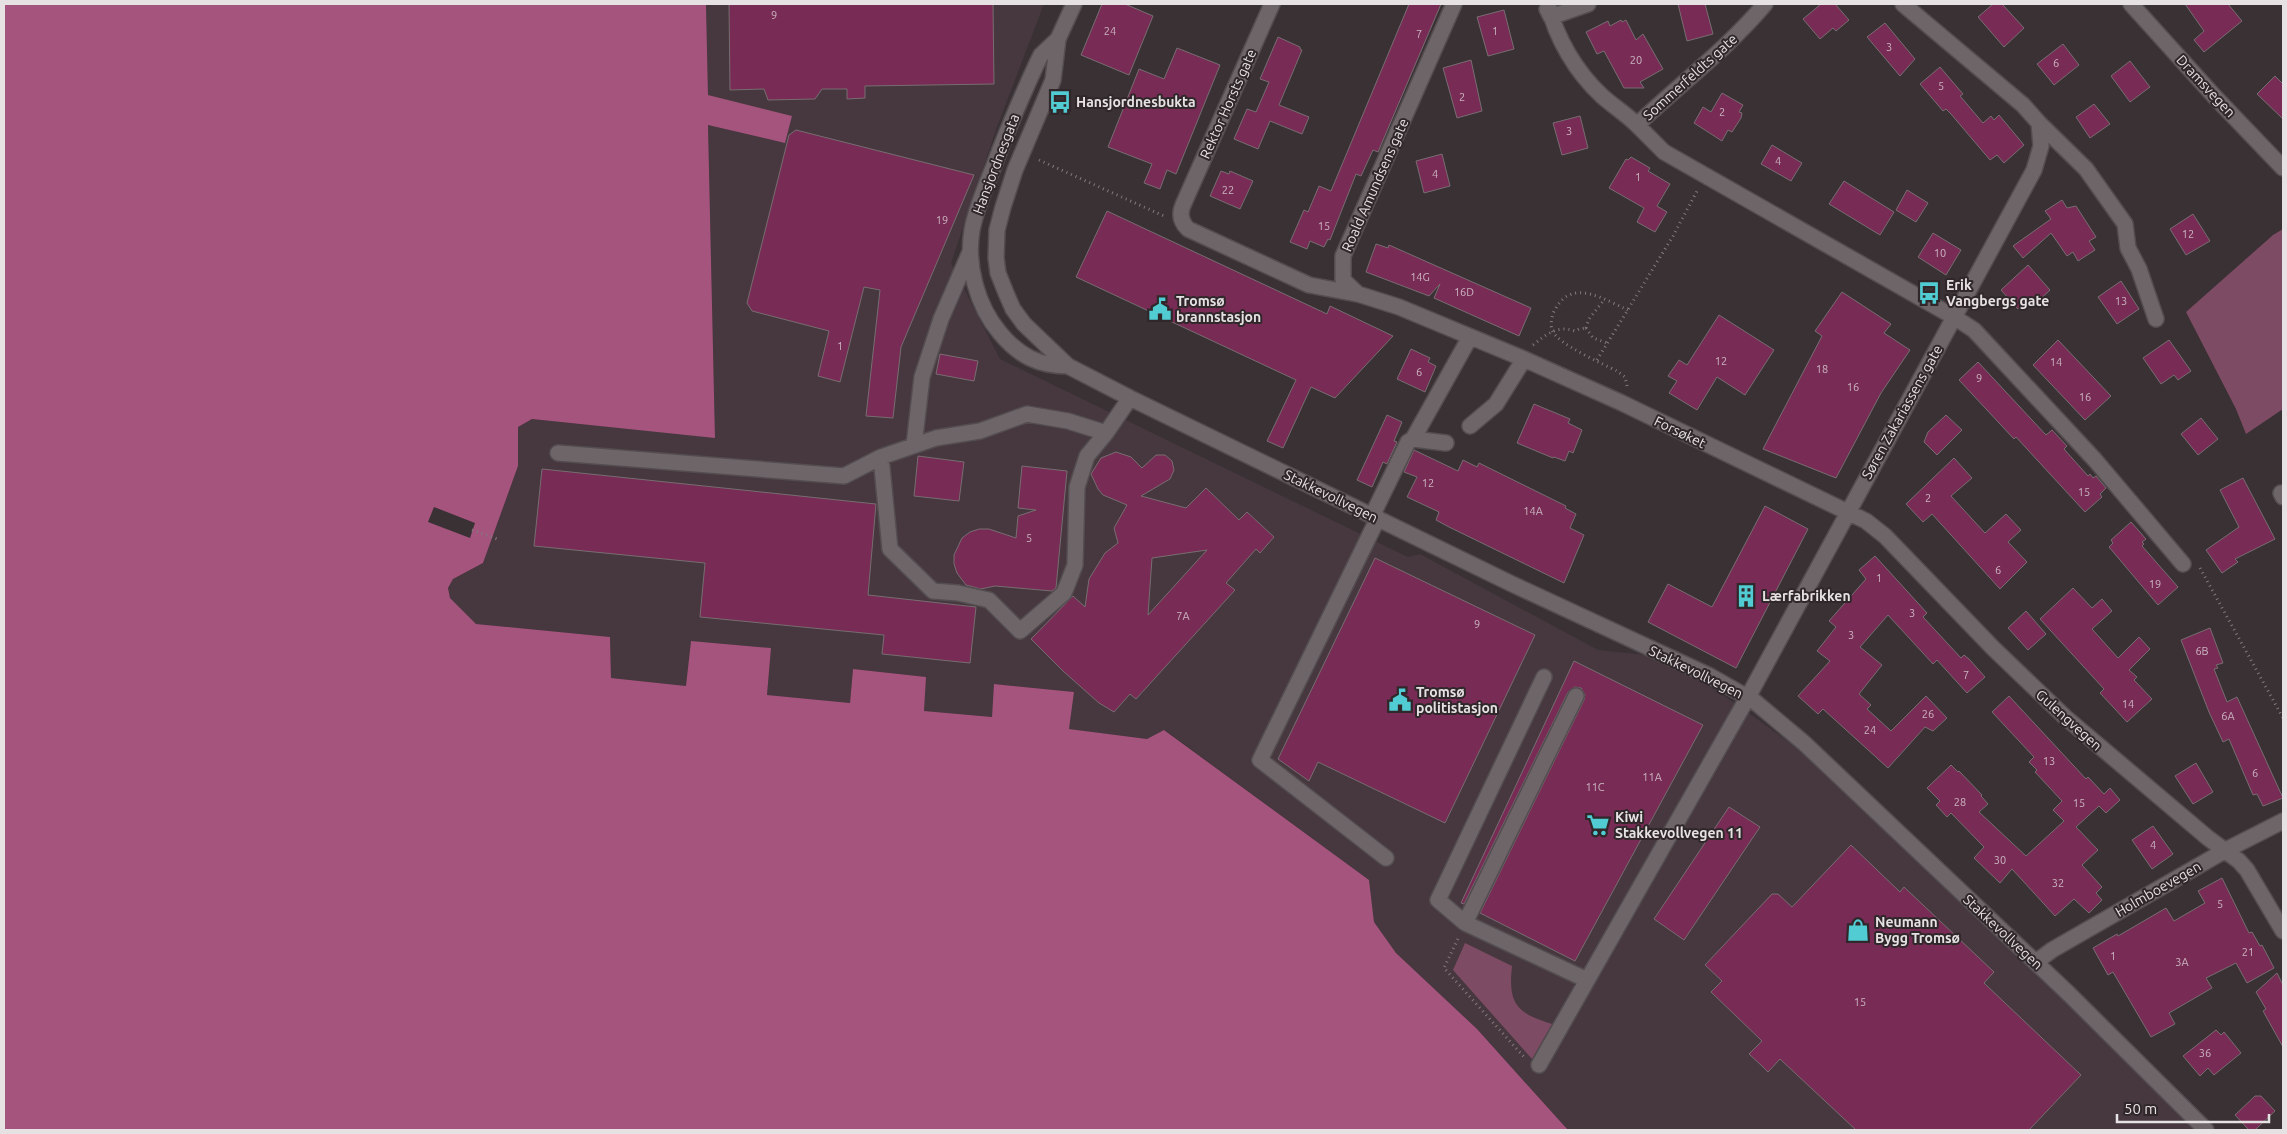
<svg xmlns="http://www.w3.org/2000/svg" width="2287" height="1134" viewBox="0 0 2287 1134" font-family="Ubuntu,sans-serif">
  <rect width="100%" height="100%" fill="#393134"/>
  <path fill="#46383e" d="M706 4H1044L997 127 951 263 1000 359 1408 557 1420 554 1598 650 1666 657 1742 708 1837 777 2205 1130H1568L1477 1029 1396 953 1374 922 1369 880 1165 730 1147 739 1069 729 1074 692 995 684 992 717 924 711 925 677 853 669 850 703 767 695 771 648 691 641 687 686 611 678 610 637 476 624 450 598 448 588 453 579 483 563 518 466V427L532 419 715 437 708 125 785 142 792 116 708 95Z"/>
  <path fill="#7e4b64" d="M2283 229V409L2246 434 2236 409 2186 312 2273 235Z
    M1465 943 1512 966C1508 1004 1516 1013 1552 1024L1532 1059 1453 970Z"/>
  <path fill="#a4547d" d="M4 4H706L708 95 792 116 785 143 708 125 715 438 532 419 518 427V466L483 563 453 579 448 588 450 598 476 624 610 637 611 678 686 686 691 641 771 648 767 695 850 703 853 669 926 677 924 711 992 717 994 684 1074 692 1069 729 1147 739 1164 730 1369 880 1374 922 1396 953 1477 1029 1568 1130H4Z"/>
  <path fill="#393134" d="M434 507 475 523 470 538 428 522Z"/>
  <path fill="#782c55" stroke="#776d71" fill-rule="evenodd" d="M729 4H993L994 84 865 86V98L847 99V89H822L815 99 768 100 764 89 730 90Z
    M1102 4H1125L1153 16 1129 75 1081 55Z
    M1409 4H1441L1378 152 1373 150 1361 176 1356 174 1330 240 1328 239 1324 247 1310 241 1307 249 1290 242 1304 210 1308 212 1319 186 1331 191Z
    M1678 4H1705L1713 34 1687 41Z
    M1821 4H1835L1849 20 1836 31 1833 28 1820 39 1803 19Z
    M1993 4H2002L2024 28 2004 47 1978 17Z
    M2185 4H2228L2242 21 2204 52 2194 40 2204 31Z
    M1504 10 1514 49 1488 56 1477 17Z
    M1621 20 1622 22 1626 20 1636 40 1643 34 1663 69 1640 82 1644 88H1624L1604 51 1597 54 1586 32 1608 21 1610 26Z
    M1885 23 1915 59 1900 76 1867 37Z
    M1278 37 1300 47V49L1302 50 1279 105 1309 117 1302 134 1270 121 1258 149 1234 139 1247 109 1256 112 1269 82 1260 79Z
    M2063 44 2079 65 2054 85 2037 64Z
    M1177 48 1220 65 1176 174 1167 170 1160 189 1144 183 1152 164 1108 147 1139 69 1164 79Z
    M1471 60 1482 111 1457 118 1443 68Z
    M2130 61 2150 87 2130 102 2111 76Z
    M1940 67 1963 94 1960 96 1983 123 1991 116 1994 120 1999 115 2024 145 2004 163 1997 155 1990 160 1951 114 1946 109 1943 111 1920 84Z
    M2275 76 2283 84V119L2257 94Z
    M1722 93 1743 105 1739 112 1742 113 1741 118 1732 132 1728 130 1722 141 1694 123 1703 107 1711 112Z
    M2094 104 2110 124 2090 138 2076 117Z
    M1580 116 1588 148 1562 155 1553 123Z
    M796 130 974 175 901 347 893 418 866 416 880 290 864 287 840 382 818 376 829 331 752 311 747 303 789 135Z
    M1772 145 1802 163 1791 181 1761 164Z
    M1442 154 1450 186 1424 193 1416 161Z
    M1631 157 1650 168 1648 171 1670 184 1657 206 1667 212 1655 232 1637 222 1644 208 1609 188 1626 159 1628 160Z
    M1221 171 1229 174 1230 171 1253 181 1240 209 1210 196Z
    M1844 181 1894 212 1880 235 1829 204Z
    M1907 190 1928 203 1916 222 1896 210Z
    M2062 200 2067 208 2076 206 2096 237 2089 241 2095 250 2078 261 2073 252 2067 256 2051 233 2023 258 2013 246 2051 219 2045 211Z
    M1107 211 1327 314 1330 306 1393 336 1335 398 1311 387 1283 448 1267 441 1296 380 1076 277Z
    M2193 214 2210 241 2186 255 2170 229Z
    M1933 233 1961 250 1946 275 1918 257Z
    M1376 244 1388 248 1389 245 1531 308 1519 336 1434 298 1440 284 1429 296 1366 272Z
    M2028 265 2050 290 2031 308 2026 303 2018 309 2001 290Z
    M2121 281 2139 309 2117 324 2098 297Z
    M1842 292 1891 324 1884 333 1910 350 1881 393 1836 478 1763 449 1822 336 1815 331Z
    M1719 315 1774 350 1745 395 1717 377 1697 410 1669 393 1677 381 1668 376 1679 360 1687 365Z
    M2058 340 2111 396 2085 420 2033 365Z
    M2169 340 2191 371 2178 380 2174 375 2161 384 2143 358Z
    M1411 349 1430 358 1428 362 1436 366 1425 392 1397 379Z
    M940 354 978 361 974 381 936 374Z
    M1978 362 2046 435 2052 430 2067 446 2064 449 2088 476 2090 474 2093 478 2096 476 2106 488 2100 494 2102 497 2085 512 2016 437 2014 439 1959 380Z
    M1534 404 1570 419 1568 423 1582 430 1573 453 1569 451 1565 461 1554 457 1553 458 1517 443Z
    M1387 415 1402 422 1394 441 1397 442 1387 464 1383 462 1372 487 1357 480Z
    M1946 415 1962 430 1937 455 1924 442 1928 432Z
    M2201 418 2218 439 2198 455 2181 434Z
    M1414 450 1458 471 1463 460 1477 467 1479 463 1566 506 1565 508 1576 514 1570 528 1584 535 1564 583 1449 527 1436 520 1439 512 1407 497 1417 477 1404 472Z
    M1116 452 1131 457 1142 468 1156 455H1165L1172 461 1174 470 1170 479 1141 496 1186 508 1206 488 1239 520 1247 512 1274 537 1260 553 1256 549 1226 583 1235 590 1136 699 1130 694 1114 712 1099 703 1063 671 1031 639 1073 596 1085 607 1089 579 1105 553 1118 543 1114 528 1127 505 1103 495 1098 489 1091 474 1101 458ZM1207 550 1148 615 1152 558Z
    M918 456 964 462 959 501 914 496Z
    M1954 458 1972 478 1951 496 1985 533 2006 514 2021 530 2008 542 2027 562 2000 589 1932 514 1923 522 1906 504Z
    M1022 466 1067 471 1056 588 1052 591 995 586 981 589 966 585 957 573 954 564V555L962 538 970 532 979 529H989L1016 538 1018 516 1036 510 1018 508Z
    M542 469 876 504 868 595 976 607 970 663 882 654 884 635 700 617 705 563 534 546Z
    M2243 478 2275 539 2235 559 2238 562 2222 573 2206 550 2239 527 2220 490Z
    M1765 506 1808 529 1736 668 1648 622 1668 584 1712 607Z
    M2131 522 2146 539 2142 542 2144 544 2142 546 2178 587 2158 605 2109 547 2113 543 2111 540Z
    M1875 556 1927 613 1923 617 1961 658 1964 655 1969 659 1985 677 1967 693 1937 660 1933 664 1888 615 1860 647 1882 665 1859 694 1871 705 1867 709 1891 731 1926 696 1947 718 1933 731 1925 727 1888 768 1823 709 1818 714 1798 696 1830 661 1817 651 1836 627 1829 621 1866 579 1859 570Z
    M1375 558 1535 635 1445 823 1318 762 1309 781 1278 759Z
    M2073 588 2092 608 2102 599 2112 611 2092 629 2118 658 2139 637 2150 649 2129 670 2137 677 2134 680 2152 699 2127 722 2100 693 2104 689 2040 619Z
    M2026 611 2046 634 2028 650 2008 628Z
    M2210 628 2223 663 2216 665 2218 668 2214 669 2227 702 2237 697 2283 798 2263 806 2257 794 2253 795 2229 739 2223 742 2209 712 2181 640Z
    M1574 661 1703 725 1575 961 1480 913 1584 700 1585 695 1581 688 1575 687 1568 692 1464 904 1461 903Z
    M2009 696 2086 779 2088 777 2104 794 2110 788 2120 800 2106 813 2099 806 2076 827 2098 850 2082 865 2102 887 2096 893 2102 900 2089 913 2074 899 2055 916 2012 869 2000 883 1974 858 1984 847 1951 813 1947 817 1936 805 1940 801 1927 788 1951 765 1958 772 1959 771 1982 795 1981 796 1988 804 1979 812 2026 856 2064 821 2053 810 2062 801 2035 772 2037 770 2029 762 2034 757 1992 712Z
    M2196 763 2213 792 2193 804 2175 776Z
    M1729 807 1760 827 1684 940 1654 919Z
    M2153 826 2173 854 2152 869 2132 840Z
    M1851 845 1900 892 1904 887 1994 972 1984 983 2081 1075 2029 1130H1856L1780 1059 1768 1072 1762 1066 1749 1054 1762 1041 1711 992 1722 981 1705 965 1772 894H1778L1792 907Z
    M2222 878 2249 933 2252 932 2260 946 2262 945 2274 968 2247 983 2236 963 2206 978 2212 988 2169 1013 2175 1024 2151 1037 2113 972 2108 975 2093 948 2117 934 2118 936 2166 908 2174 921 2205 903 2198 891Z
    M2277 973 2283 985V1047L2263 1011 2266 1009 2256 992Z
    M2216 1030 2221 1035 2224 1032 2241 1053 2214 1075 2208 1068 2200 1076 2183 1056Z
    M2255 1096H2261L2275 1111 2255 1130H2249L2235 1115Z"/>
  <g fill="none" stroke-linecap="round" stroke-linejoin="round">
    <defs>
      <path id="minor" d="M1074 4 1058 39 1053 80 1015 170 1003 207 997 230 996 258 998 273 1006 293 1013 309 1024 324 1068 366 1130 398 1512 584 1710 676 1754 701 1804 743 2068 993 2206 1130
        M1272 4 1183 205C1179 214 1181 222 1188 229L1309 285 1357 294
        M1454 4 1343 256V280L1358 294 1399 307 1524 359 1622 403 1866 521 1885 536 1993 648 2065 717 2208 838 2239 861 2247 870 2283 931
        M1548 4C1556 38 1576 72 1602 96 1613 106 1626 114 1637 125 1680 84 1727 49 1765 4
        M1903 4 2023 105 2039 123 2086 169 2125 224 2128 248 2139 269 2156 319
        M2131 4 2215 97 2283 168
        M1547 9 1551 17 1588 4
        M1058 39 1041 55 1037 63C1021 98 1006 133 993 168 985 188 976 208 972 230 966 265 977 306 1000 333 1019 356 1039 366 1068 366
        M1637 125 1664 152 1954 317 1974 330 2095 460 2183 564
        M1470 426 1496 404 1524 359
        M1413 439 1470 337
        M914 445 922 377 941 319 970 252
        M558 453 844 476 881 457 936 438 980 431 1027 414 1068 421 1106 433 1130 398
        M881 457 890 549 933 591 958 593 989 600 1020 631 1064 593 1075 565 1077 487 1087 456 1106 433
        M2281 493 2283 497
        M1372 516 1408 442 1413 439 1446 443
        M1378 518 1260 760 1386 858
        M1576 696 1465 923 1587 980
        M1465 923 1438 900 1544 677
        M2036 962 2052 950 2226 850 2283 821
        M1539 1065 1748 697 2034 170 2041 146 2039 123"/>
    </defs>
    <use href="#minor" stroke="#534d50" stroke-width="18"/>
    <path stroke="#827b7e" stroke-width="3" stroke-dasharray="1 4" stroke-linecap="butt" d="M1039 160 1164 216
      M1586 328 1589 319 1604 300
      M1586 328 1593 338 1607 343
      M1533 345C1547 334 1557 325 1575 331L1579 329 1586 328
      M1597 360 1673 236 1697 191
      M1627 386 1625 377 1617 371C1603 364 1557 344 1552 330 1550 324 1552 313 1556 308 1573 278 1605 300 1628 310
      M472 530 497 539
      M2200 568 2283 718
      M1458 939 1444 968 1524 1057"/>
    <use href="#minor" stroke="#6e6569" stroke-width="15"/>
  </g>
  <defs>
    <symbol id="bus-bare" viewBox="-9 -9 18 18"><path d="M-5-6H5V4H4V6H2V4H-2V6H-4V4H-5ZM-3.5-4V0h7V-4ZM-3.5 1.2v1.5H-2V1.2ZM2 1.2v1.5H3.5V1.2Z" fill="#51ccd2" stroke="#2f272a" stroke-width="2.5" paint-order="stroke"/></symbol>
    <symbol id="civic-bare" viewBox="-9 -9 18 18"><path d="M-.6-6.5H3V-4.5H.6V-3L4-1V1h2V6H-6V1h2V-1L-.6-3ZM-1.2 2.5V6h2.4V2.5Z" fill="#51ccd2" stroke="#2f272a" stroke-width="2.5" paint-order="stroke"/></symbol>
    <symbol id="building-bare" viewBox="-9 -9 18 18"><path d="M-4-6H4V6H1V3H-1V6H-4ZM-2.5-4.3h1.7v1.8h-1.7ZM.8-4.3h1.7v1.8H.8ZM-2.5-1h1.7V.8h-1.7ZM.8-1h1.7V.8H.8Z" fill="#51ccd2" stroke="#2f272a" stroke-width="2.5" paint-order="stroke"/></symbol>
    <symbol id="supermarket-bare" viewBox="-9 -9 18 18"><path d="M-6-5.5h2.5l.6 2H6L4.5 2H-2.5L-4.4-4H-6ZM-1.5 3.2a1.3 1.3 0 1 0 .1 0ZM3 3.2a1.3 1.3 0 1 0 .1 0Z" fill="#51ccd2" stroke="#2f272a" stroke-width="2.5" paint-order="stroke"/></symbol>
    <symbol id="shop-bare" viewBox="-9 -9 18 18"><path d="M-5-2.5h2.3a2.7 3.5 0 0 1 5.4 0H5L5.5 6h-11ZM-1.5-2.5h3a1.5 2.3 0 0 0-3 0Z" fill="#51ccd2" stroke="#2f272a" stroke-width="2.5" paint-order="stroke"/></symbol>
  </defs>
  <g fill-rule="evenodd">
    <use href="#bus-bare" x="1044" y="86" width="32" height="32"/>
    <use href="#bus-bare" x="1913" y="277" width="32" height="32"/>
    <use href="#civic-bare" x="1144" y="293" width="32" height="32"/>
    <use href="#building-bare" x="1730" y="580" width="32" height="32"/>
    <use href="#civic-bare" x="1384" y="684" width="32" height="32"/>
    <use href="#supermarket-bare" x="1582" y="809" width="32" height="32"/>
    <use href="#shop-bare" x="1842" y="914" width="32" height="32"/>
  </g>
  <g text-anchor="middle" stroke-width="4" stroke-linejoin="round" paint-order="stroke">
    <g font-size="11" fill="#cab4c0">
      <text x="774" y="19">9</text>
      <text x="1110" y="35">24</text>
      <text x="1495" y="35">1</text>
      <text x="1419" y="38">7</text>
      <text x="1889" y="51">3</text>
      <text x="1636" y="64">20</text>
      <text x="2056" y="67">6</text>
      <text x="1941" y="90">5</text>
      <text x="1462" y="101">2</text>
      <text x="1722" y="116">2</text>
      <text x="1569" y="135">3</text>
      <text x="1778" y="165">4</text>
      <text x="1435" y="178">4</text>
      <text x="1638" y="181">1</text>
      <text x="1228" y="194">22</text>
      <text x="942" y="224">19</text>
      <text x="1324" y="230">15</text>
      <text x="2188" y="238">12</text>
      <text x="1940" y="257">10</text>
      <text x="1420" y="281">14G</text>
      <text x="1464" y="296">16D</text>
      <text x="2121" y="305">13</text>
      <text x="840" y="350">1</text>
      <text x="1721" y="365">12</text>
      <text x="2056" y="366">14</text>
      <text x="1822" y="373">18</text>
      <text x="1419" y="376">6</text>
      <text x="1979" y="382">9</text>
      <text x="1853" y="391">16</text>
      <text x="2085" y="401">16</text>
      <text x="1428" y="487">12</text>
      <text x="2084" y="496">15</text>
      <text x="1928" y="502">2</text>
      <text x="1533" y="515">14A</text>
      <text x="1029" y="542">5</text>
      <text x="1998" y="574">6</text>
      <text x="1879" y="582">1</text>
      <text x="2155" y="588">19</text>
      <text x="1912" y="617">3</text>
      <text x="1183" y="620">7A</text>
      <text x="1477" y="628">9</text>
      <text x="1851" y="639">3</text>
      <text x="2202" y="655">6B</text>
      <text x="1966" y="679">7</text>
      <text x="2128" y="708">14</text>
      <text x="1928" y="718">26</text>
      <text x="2228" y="720">6A</text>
      <text x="1870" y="734">24</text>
      <text x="2049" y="765">13</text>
      <text x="2255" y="777">6</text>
      <text x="1652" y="781">11A</text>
      <text x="1595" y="791">11C</text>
      <text x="1960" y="806">28</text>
      <text x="2079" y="807">15</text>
      <text x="2153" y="849">4</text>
      <text x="2000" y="864">30</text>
      <text x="2058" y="887">32</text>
      <text x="2220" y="908">5</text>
      <text x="2248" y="956">21</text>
      <text x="2113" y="960">1</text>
      <text x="2182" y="966">3A</text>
      <text x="1860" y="1006">15</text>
      <text x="2205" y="1057">36</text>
    </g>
    <g font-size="14" fill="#e6e1e3" stroke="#2f272a">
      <text transform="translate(1690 77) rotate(-42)" y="5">Sommerfeldts gate</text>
      <text transform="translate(2206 86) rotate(47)" y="5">Dramsvegen</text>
      <text transform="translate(1228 104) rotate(-66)" y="5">Rektor Horsts gate</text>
      <text transform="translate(996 164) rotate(-69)" y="5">Hansjordnesgata</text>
      <text transform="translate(1375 185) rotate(-66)" y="5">Roald Amundsens gate</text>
      <text transform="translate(1902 412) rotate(-61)" y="5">Søren Zakariassens gate</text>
      <text transform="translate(1680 432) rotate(26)" y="5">Forsøket</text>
      <text transform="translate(1331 496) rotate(26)" y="5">Stakkevollvegen</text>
      <text transform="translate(1696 672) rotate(26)" y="5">Stakkevollvegen</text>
      <text transform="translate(2069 720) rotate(42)" y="5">Gulengvegen</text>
      <text transform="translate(2158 889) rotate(-30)" y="5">Holmboevegen</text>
      <text transform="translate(2003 932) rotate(43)" y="5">Stakkevollvegen</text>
    </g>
    <g font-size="14" font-weight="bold" fill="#e6e1e3" stroke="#2f272a" text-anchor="start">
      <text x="1076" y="107">Hansjordnesbukta</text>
      <text x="1946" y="290">Erik<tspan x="1946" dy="16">Vangbergs gate</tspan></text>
      <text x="1176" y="306">Tromsø<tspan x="1176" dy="16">brannstasjon</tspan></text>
      <text x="1762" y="601">Lærfabrikken</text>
      <text x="1416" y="697">Tromsø<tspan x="1416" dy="16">politistasjon</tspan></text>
      <text x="1615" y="822">Kiwi<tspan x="1615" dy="16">Stakkevollvegen 11</tspan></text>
      <text x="1875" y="927">Neumann<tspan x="1875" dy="16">Bygg Tromsø</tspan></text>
    </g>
  </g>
  <rect width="2287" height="1134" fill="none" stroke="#e6e1e3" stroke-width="10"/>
  <path d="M2117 1114v8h152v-8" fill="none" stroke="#e6e1e3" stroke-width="2.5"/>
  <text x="2124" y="1114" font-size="15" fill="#e6e1e3" stroke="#2f272a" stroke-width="4" paint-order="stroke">50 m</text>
</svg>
